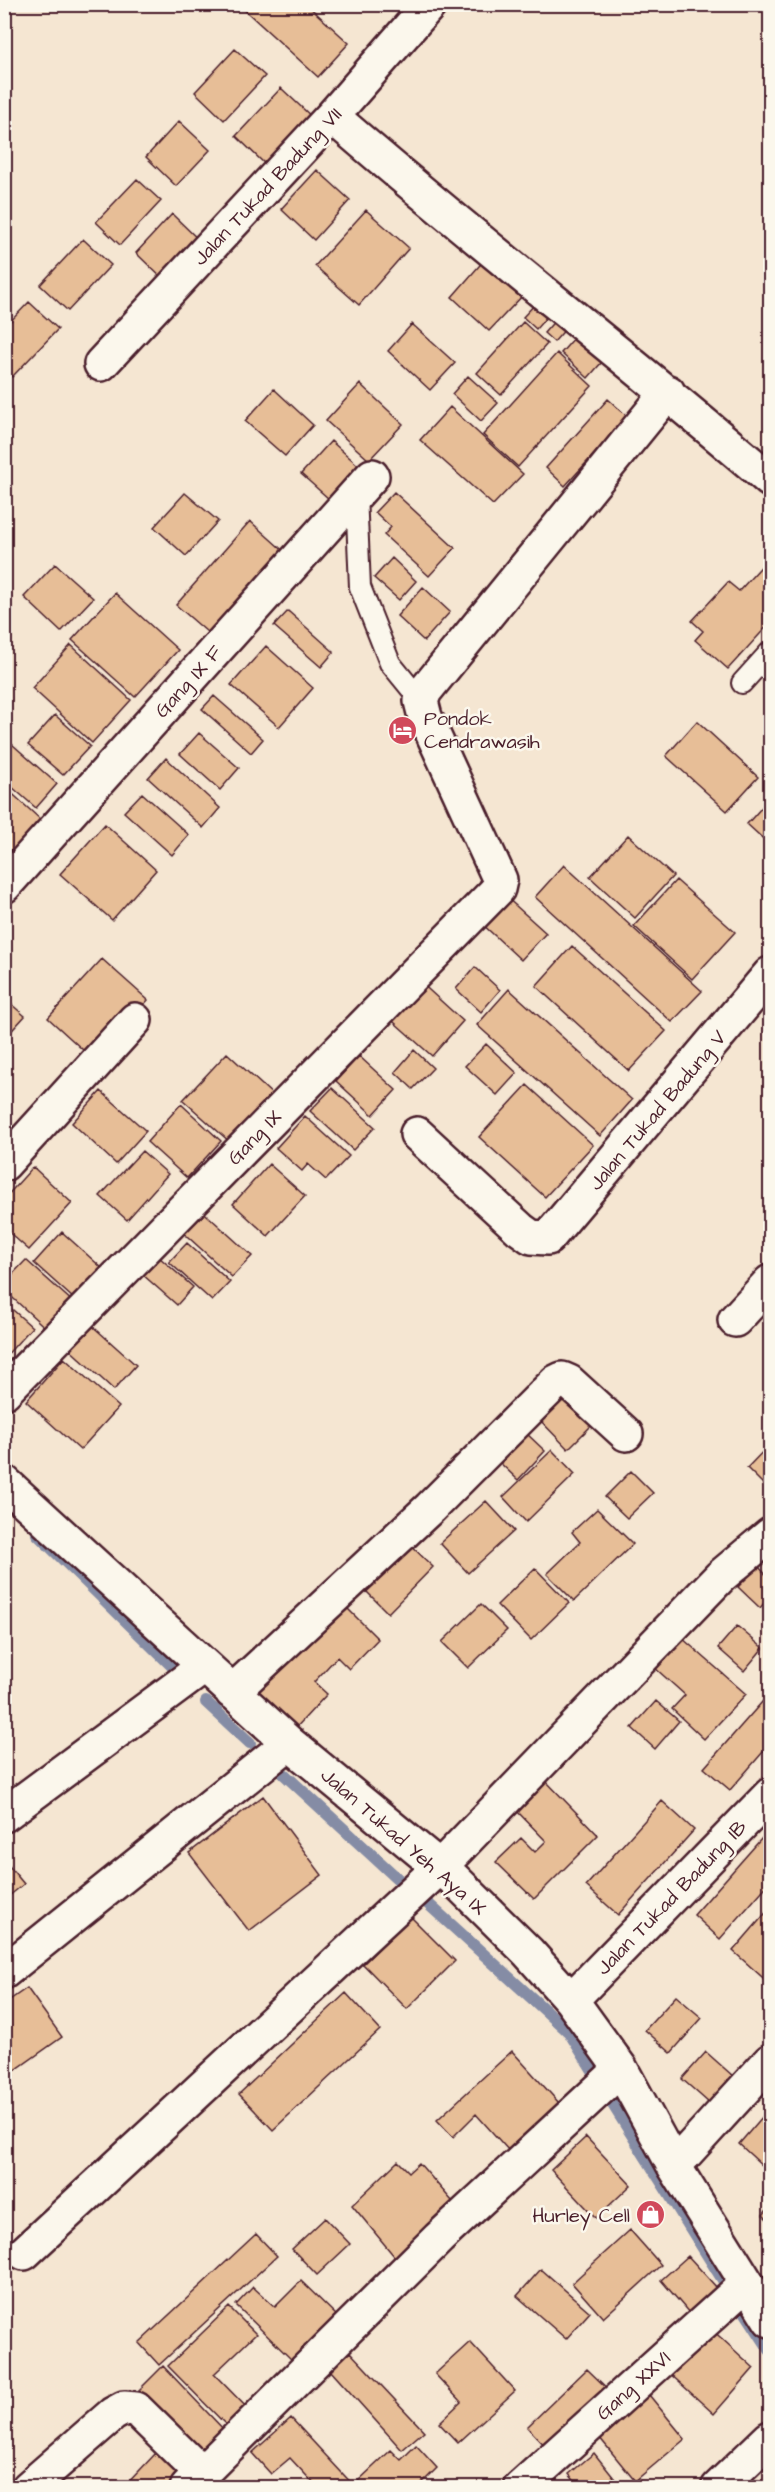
<svg xmlns="http://www.w3.org/2000/svg" width="775" height="2492" viewBox="0 0 775 2492" font-family="'Architects Daughter',sans-serif">
  <rect width="100%" height="100%" fill="#f5e6d2"/>
  <filter id="ink" filterUnits="userSpaceOnUse"><feTurbulence type="fractalNoise" baseFrequency=".0167" numOctaves="2"/><feDisplacementMap in="SourceGraphic" scale="12" xChannelSelector="R" yChannelSelector="G"/><feConvolveMatrix kernelMatrix="1 2 1 2 8 2 1 2 1" color-interpolation-filters="sRGB"/></filter>
  <g filter="url(#ink)">
    <g fill="none" stroke-linecap="round" stroke-linejoin="round">
      <path stroke="#858ca5" stroke-width="12" d="M37 1534 175 1669
        M206 1702 250 1743
        M284 1774 399 1880
        M425 1901 569 2032 594 2072
        M612 2103 723 2280
        M740 2304 770 2350"/>
    </g>
    <path fill="#e7be97" stroke="#4a1f2b" stroke-width="1.5" d="M238 4H306L349 43 318 77Z
      M235 49 265 76 224 120 195 92Z
      M281 88 314 119 268 167 236 136Z
      M179 121 210 150 176 186 146 157Z
      M317 170 350 200 314 240 281 209Z
      M137 179 161 201 120 245 96 222Z
      M366 210 409 248 359 305 315 266Z
      M172 214 205 246 168 284 136 253Z
      M83 239 111 265 68 311 40 285Z
      M486 258 525 293 489 331 452 297Z
      M29 302 58 329 12 377 4 370V328Z
      M537 302 549 314 536 329 523 317Z
      M558 317 568 326 554 342 544 333Z
      M523 322 547 344 501 395 477 373Z
      M412 324 455 363 430 390 388 351Z
      M575 337 602 362 588 378 561 353Z
      M557 353 592 386 518 467 483 435Z
      M468 376 498 403 481 421 452 394Z
      M360 384 403 424 369 460 326 421Z
      M274 389 313 425 285 456 245 421Z
      M608 399 628 417 565 486 546 468Z
      M450 407 523 474 493 505 420 440Z
      M331 441 368 474 338 507 301 474Z
      M394 492 455 548 429 576 384 535 391 527 375 512Z
      M185 493 218 521 186 556 154 527Z
      M250 521 288 555 214 638 176 605Z
      M770 557V623L728 669 695 640 703 631 692 621 728 582 739 591Z
      M392 558 416 581 399 600 374 578Z
      M55 564 93 598 61 632 24 597Z
      M423 587 450 612 424 641 397 616Z
      M115 593 178 650 135 697 72 640Z
      M288 611 334 652 321 667 274 626Z
      M71 645 131 700 92 743 32 688Z
      M266 646 313 688 279 727 231 685Z
      M214 696 263 739 251 753 202 709Z
      M55 715 90 746 63 775 28 745Z
      M697 721 758 777 727 811 666 756Z
      M199 733 239 768 220 790 180 754Z
      M4 737 57 784 36 808 4 780Z
      M166 758 220 808 203 828 148 778Z
      M4 786 41 820 8 856 4 853Z
      M142 793 189 835 172 855 124 812Z
      M770 798V845L747 824Z
      M105 824 156 870 112 920 60 874Z
      M628 835 673 876 635 918 590 877Z
      M564 865 702 991 672 1022 535 897Z
      M676 880 735 932 692 979 634 926Z
      M505 896 546 933 521 960 480 922Z
      M572 946 666 1031 629 1071 536 986Z
      M102 959 148 1000 94 1060 48 1018Z
      M475 967 500 990 481 1012 456 989Z
      M418 980 463 1021 432 1056 386 1015Z
      M509 989 632 1100 600 1136 477 1025Z
      M4 998 25 1016 4 1039Z
      M486 1044 517 1073 497 1095 465 1066Z
      M414 1050 433 1068 413 1089 395 1072Z
      M227 1053 274 1096 231 1143 183 1100Z
      M359 1056 396 1090 373 1115 336 1081Z
      M527 1085 593 1145 545 1197 479 1137Z
      M332 1088 375 1127 353 1150 310 1111Z
      M101 1091 146 1131 116 1164 72 1123Z
      M181 1104 221 1141 187 1178 147 1142Z
      M305 1116 349 1156 326 1180 308 1164 302 1171 276 1148Z
      M142 1151 168 1174 127 1220 100 1196Z
      M269 1164 305 1196 268 1236 233 1204Z
      M33 1167 72 1203 29 1250 4 1228V1199Z
      M197 1206 252 1256 232 1277 177 1227Z
      M62 1232 103 1269 74 1299 34 1263Z
      M187 1243 230 1282 212 1301 169 1262Z
      M159 1257 193 1287 177 1305 142 1274Z
      M26 1260 74 1303 49 1331 4 1290V1283Z
      M4 1302 32 1327 5 1357 4 1356Z
      M88 1322 136 1365 114 1390 66 1346Z
      M64 1358 119 1407 80 1450 26 1401Z
      M563 1393 593 1424 568 1449 538 1418Z
      M525 1432 545 1451 518 1480 498 1461Z
      M770 1444V1491L747 1468Z
      M552 1450 575 1474 526 1522 503 1497Z
      M631 1471 653 1493 627 1518 605 1497Z
      M486 1501 514 1531 468 1573 440 1543Z
      M597 1509 633 1544 574 1601 547 1574 580 1542 572 1532Z
      M401 1536 433 1567 388 1613 356 1581Z
      M758 1566 770 1579V1596L760 1608 738 1587Z
      M535 1568 569 1603 531 1640 497 1605Z
      M338 1599 378 1639 349 1669 337 1657 314 1682 327 1694 293 1731 247 1689Z
      M481 1604 507 1630 468 1668 442 1642Z
      M737 1626 763 1648 744 1671 718 1648Z
      M682 1638 746 1694 704 1739 672 1709 685 1695 655 1668Z
      M770 1693V1744L730 1790 704 1768Z
      M656 1701 679 1721 655 1749 632 1728Z
      M544 1779 598 1835 534 1899 496 1862 521 1838 535 1852 546 1841 514 1808Z
      M263 1796 322 1875 249 1931 189 1853Z
      M662 1801 694 1830 618 1915 586 1886Z
      M770 1829V1882L720 1939 694 1915Z
      M4 1860 24 1884 4 1900Z
      M770 1908V1984L733 1951Z
      M411 1917 455 1961 407 2009 363 1964Z
      M27 1988 62 2037 4 2078V2004Z
      M346 1993 380 2030 273 2130 239 2094Z
      M676 1996 702 2018 671 2053 645 2030Z
      M512 2051 569 2114 518 2161 476 2114 453 2137 437 2120Z
      M706 2052 733 2076 709 2103 682 2079Z
      M770 2108V2160L764 2167 739 2144Z
      M586 2137 631 2185 596 2218 551 2170Z
      M398 2161 409 2172 419 2163 459 2209 399 2262 352 2205Z
      M770 2206V2222L763 2215Z
      M325 2218 350 2244 317 2275 292 2249Z
      M630 2230 661 2265 603 2318 572 2283Z
      M256 2234 277 2256 159 2365 139 2343Z
      M688 2256 718 2289 690 2314 661 2280Z
      M541 2269 590 2312 566 2339 517 2296Z
      M301 2281 336 2315 295 2363 236 2305 253 2287 275 2307Z
      M229 2307 256 2334 214 2374 252 2413 233 2432 168 2366Z
      M708 2326 754 2368 714 2414 668 2372Z
      M470 2342 515 2391 458 2443 439 2423 461 2402 435 2374Z
      M350 2352 424 2431 402 2450 330 2370Z
      M163 2366 226 2432 201 2456 130 2399Z
      M587 2369 615 2396 554 2455 527 2427Z
      M645 2390 685 2439 635 2481 595 2432Z
      M291 2418 356 2488H318L290 2458 271 2474 252 2453Z
      M416 2445 437 2468 417 2488H362L357 2482 391 2450 401 2460Z
      M156 2453 186 2480 179 2488H123Z
      M594 2453 622 2488H580L569 2474Z"/>
    <g fill="none" stroke-linecap="round" stroke-linejoin="round">
      <defs>
        <path id="service" d="M356 494 360 587 390 663 421 701
          M742 683 770 652"/>
        <path id="minor" d="M332 116C475 241 626 356 770 480
          M101 364 332 116 430 4
          M4 886 372 476
          M417 1134 520 1229 531 1237 548 1238 770 974
          M4 1164 135 1020
          M735 1320 770 1282
          M4 1392 498 889 500 880 425 717 421 701 425 691 668 392
          M4 1482 289 1743 454 1879 528 1952 571 2000 621 2069 674 2166 770 2320
          M232 1692 430 1508 556 1382 562 1379 569 1382 626 1434
          M4 1815 205 1666
          M4 1972 289 1743
          M571 2000 770 1795
          M674 2166 770 2061
          M24 2253 439 1868 721 1576 770 1535
          M28 2488 113 2414 124 2408 136 2409 191 2463 199 2467 208 2465
          M187 2488 439 2238 621 2069
          M520 2488 747 2283
          M718 2488 770 2438"/>
      </defs>
      <use href="#service" stroke="#4a1f2b" stroke-width="24"/>
      <use href="#minor" stroke="#4a1f2b" stroke-width="38"/>
      <use href="#service" stroke="#fbf7ec" stroke-width="20"/>
      <use href="#minor" stroke="#fbf7ec" stroke-width="33"/>
    </g>
  </g>
  <defs>
    <symbol id="hotel-disc" viewBox="-11 -11 22 22"><circle r="9.5" fill="#d1495b" stroke="#fbf7ec"/><path d="M-6-4.5h1.5V1H6V5H4.5V3h-9V5H-6ZM-4 0a1.8 1.8 0 1 1 3.6 0ZM.5 0V-2.5h3Q6-2.5 6 0Z" fill="#fff"/></symbol>
    <symbol id="shop-disc" viewBox="-11 -11 22 22"><circle r="9.5" fill="#d1495b" stroke="#fbf7ec"/><path d="M-5-2.5h2.3a2.7 3.5 0 0 1 5.4 0H5L5.5 6h-11ZM-1.5-2.5h3a1.5 2.3 0 0 0-3 0Z" fill="#fff"/></symbol>
  </defs>
  <g fill-rule="evenodd">
    <use href="#hotel-disc" x="386" y="714" width="33" height="33"/>
    <use href="#shop-disc" x="634" y="2198" width="33" height="33"/>
  </g>
  <g text-anchor="middle" stroke-width="5" stroke-linejoin="round" paint-order="stroke">
    <g font-size="20" fill="#4a1f2b" stroke="#fbf7ec">
      <text transform="translate(267 186) rotate(-47)" y="7">Jalan Tukad Badung VII</text>
      <text transform="translate(188 681) rotate(-48)" y="7">Gang IX F</text>
      <text transform="translate(657 1110) rotate(-50)" y="7">Jalan Tukad Badung V</text>
      <text transform="translate(254 1137) rotate(-46)" y="7">Gang IX</text>
      <text transform="translate(404 1841) rotate(41)" y="7">Jalan Tukad Yeh Aya IX</text>
      <text transform="translate(671 1897) rotate(-46)" y="7">Jalan Tukad Badung IB</text>
      <text transform="translate(633 2385) rotate(-42)" y="7">Gang XXVI</text>
    </g>
    <g font-size="20" fill="#4a1f2b" stroke="#fbf7ec" text-anchor="start">
      <text x="424" y="725">Pondok<tspan x="424" dy="23">Cendrawasih</tspan></text>
      <text x="630" y="2222" text-anchor="end">Hurley Cell</text>
    </g>
  </g>
  <rect width="775" height="2492" fill="none" stroke="#fbf7ec" stroke-width="24"/>
  <rect x="12" y="12" width="751" height="2468" fill="none" stroke="#4a1f2b" stroke-width="2" filter="url(#ink)"/>
</svg>
